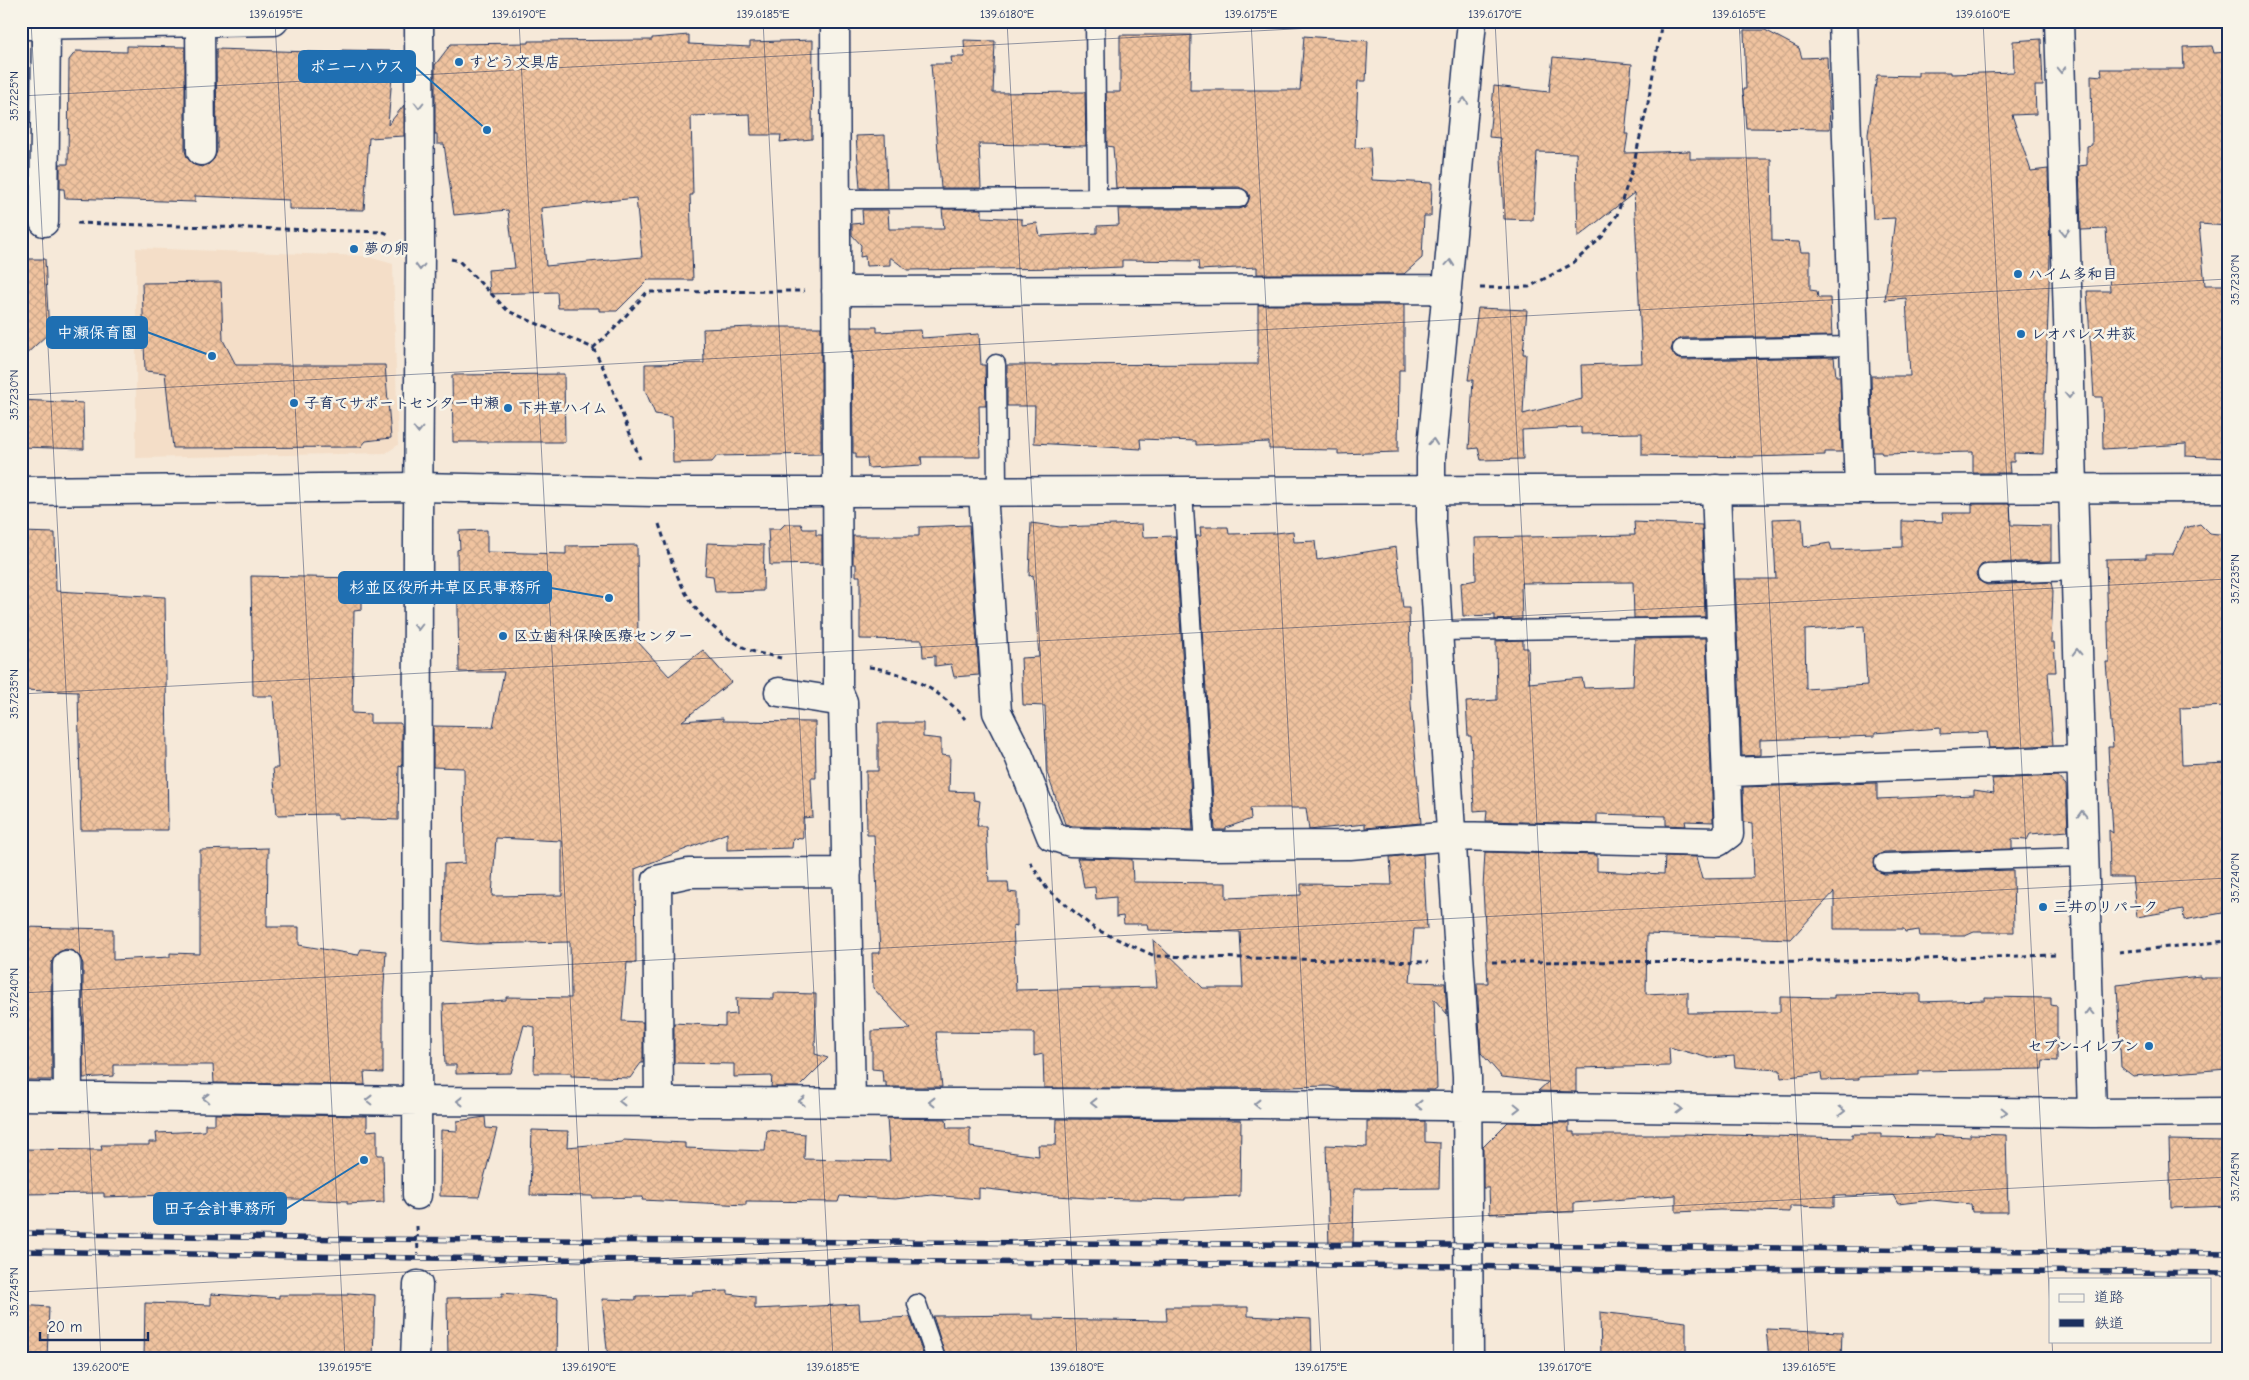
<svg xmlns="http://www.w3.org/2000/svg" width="2249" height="1380" viewBox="0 0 2249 1380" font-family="'Comic Neue','Klee One',sans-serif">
  <defs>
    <pattern id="building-cross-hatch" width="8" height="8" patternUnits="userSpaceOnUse" patternTransform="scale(1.25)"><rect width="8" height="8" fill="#f0c39f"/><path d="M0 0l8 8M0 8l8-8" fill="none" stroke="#cda88b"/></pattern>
  </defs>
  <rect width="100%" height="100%" fill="#f6e9d9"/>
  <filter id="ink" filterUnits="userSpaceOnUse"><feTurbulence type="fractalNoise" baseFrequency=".02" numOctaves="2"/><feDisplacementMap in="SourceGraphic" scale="10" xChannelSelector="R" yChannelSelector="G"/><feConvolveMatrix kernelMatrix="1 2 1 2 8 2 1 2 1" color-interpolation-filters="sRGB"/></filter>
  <g filter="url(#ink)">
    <path fill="#f4dec8" d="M136 248 365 256 393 264 398 445 386 453 136 458Z"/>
    <path fill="url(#building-cross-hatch)" stroke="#1b2f5e" fill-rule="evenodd" d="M1744 30H1765L1799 48 1802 58 1827 57 1830 129 1746 128 1743 89H1746Z
      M689 35V44L750 47V42L813 40 812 139 780 142 781 135H751L750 114 691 116 693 195H690L693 280H648L617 311H599V308H558L557 292 490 294 488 270 515 268 508 210 454 215 444 144H437V134H435V65L451 44 529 43V41L652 40V38ZM636 198 642 257 546 266 541 208Z
      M1120 35H1191L1190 90H1300L1304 36 1368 41 1366 81H1358L1355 148 1370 147 1372 180 1432 183 1431 216H1424L1422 258 1404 274H1257V267L1199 270 1198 261 1122 260V267L1072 269V268L907 270 890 257V265L866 266 865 256 860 257 861 245 852 235V224L863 223 862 210H888L889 229H944L942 209H982V217L1022 219V225L1037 223 1040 236 1097 233V226L1119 225 1118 209H1239L1245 207 1250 197 1248 192 1239 187 1116 188 1113 147 1107 146 1106 92H1120Z
      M2041 39 2043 86H2035L2036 114 2012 115 2031 171 2048 169 2050 257 2043 454 2014 453V462H2009L2010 473H1973V452L1882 454 1881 452H1873L1871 376H1910L1906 298 1885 300 1895 218 1873 219 1868 134 1877 75 1918 76V72H1951V74L2014 72 2013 41Z
      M964 40 995 41 993 93 1085 92 1086 146 979 144 981 188H941L931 64H952L951 57H965Z
      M127 46 185 47V151L188 159 194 165 202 167 209 164 214 159 217 151 216 49 342 53V50L394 51 388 125 404 105V136L369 138 364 210 289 209V200L195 196V202L65 198 64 189H60V164H68L69 60 76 51 127 52Z
      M2212 46 2214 53 2228 52V226L2199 224 2205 285H2228V458L2186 456V444L2103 449 2102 397H2094L2087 291H2110L2106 229 2081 230 2079 166 2087 165V146L2092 145 2091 75 2102 76 2101 69H2184L2183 47Z
      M1553 57 1632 64 1625 134H1628L1625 153 1690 151V159H1771L1772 241 1799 242 1801 252H1810V290L1817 291 1818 298H1830L1832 336 1682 338 1673 343 1671 350 1676 358 1682 360 1834 357 1836 376H1840L1842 452H1825V455L1749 457 1642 455V433L1581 434V427L1522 430 1523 459 1481 460 1478 448 1469 449 1473 380H1468L1478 308 1527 310 1523 354H1526L1523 414 1582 399 1581 365 1642 363 1634 193 1578 237 1576 153 1537 152 1533 220 1504 219 1500 138 1489 137 1494 86 1549 92Z
      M885 135 887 188H860L856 136Z
      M29 164V185L21 184V165Z
      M21 259H45L49 333 21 359Z
      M221 282 223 340 236 365H385L391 438 366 441 361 447 173 448 165 373 145 371 142 283Z
      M1258 305H1404V370H1399L1398 452 1338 454V450L1269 449V442L1196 445V441L1140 439 1141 449 1034 443 1035 406H1007V365L1258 364Z
      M753 327H821V454L717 456 712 462 673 463 672 417 655 414 645 390V364L704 363 703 329Z
      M852 327H877V332L921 330 922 338 979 334 981 365H985L986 406H979L980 457H921L922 465 868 468 867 458H856V453H853Z
      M564 374 565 442H453L452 375Z
      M21 400 83 403 84 449 21 447Z
      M1972 504H2010L2011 525 2051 526V561L1987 563 1981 565 1976 574 1978 580 1987 585 2051 582 2053 592 2051 642H2054L2056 672H2048L2053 745 1989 748 1987 732 1940 734V728L1875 733V736L1760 740V755L1742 756 1735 579H1776L1773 519 1802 518 1804 547 1830 543 1832 550 1902 547V521L1943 522 1942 513H1972ZM1864 626 1867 685 1806 689 1805 630Z
      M1634 522 1702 525 1705 617 1634 618 1633 582 1521 583 1522 619 1495 620V615L1463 616 1461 583 1476 580 1475 538 1635 535Z
      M1031 523 1060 527 1142 524 1143 537 1175 536 1193 830 1073 826 1065 824 1047 773 1045 706 1023 705 1021 658 1039 657 1033 575 1029 576Z
      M785 524H801L803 529H816V535H822V564L770 565 768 529H780Z
      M2200 524 2209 533 2228 535V706L2180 708 2182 765 2228 763V912L2184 920 2183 909 2137 917 2132 877H2110L2109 830 2113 833 2108 747H2113L2106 662H2109L2106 559 2146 558V554H2173L2185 528Z
      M969 525 979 675 954 677 951 664 935 666V656L923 657 922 640 860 639V576H856V564H853V536H919V527Z
      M1200 527H1228L1229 534 1276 533 1293 531 1294 542 1315 541 1317 560 1396 547 1403 608H1409L1411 704 1421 823 1365 828V824L1309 830 1306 808H1250L1251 819 1226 828V830H1215L1196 536H1201Z
      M487 530V552L566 554V546L637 545 638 642 669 676 703 650 731 682 682 721 723 718V721L815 722 816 778H811L813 817 803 818V839L793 838 792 848 727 850V833L635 869 636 963H627L622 1021 643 1022V1063H641L630 1078 571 1076V1073H534L535 1027 524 1025 511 1073 456 1074V1065H445L443 1004 506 1000V997L571 998 570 942 476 944 443 941 444 864 465 863 464 768 433 767V726L493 727 504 672H459L457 550 460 549 459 531ZM496 838 562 841V895L492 896Z
      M21 532 55 533 56 591 165 597 168 830H81L78 692 21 690Z
      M707 543 764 545 763 591 715 592 713 576 705 575Z
      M251 576 362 578V610L354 611 352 713 370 714V723H400L402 726V767L399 766 398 820 338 818V814L277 815 273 768H278L273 696H253Z
      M1706 638 1713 822 1685 821 1686 826 1666 825V816L1597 814V824L1486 821 1487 810 1474 811 1471 736H1468L1466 702 1497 700 1496 641 1523 640V648H1528L1529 683 1582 678 1584 688 1633 686 1635 639Z
      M878 723H923V737L941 739V755L950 756 949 791 973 792 974 800 980 801 977 826H986L989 882H1008L1009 892 1017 893V926L1013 925 1016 990 1157 987 1153 939 1203 988H1243L1240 932 1148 930 1147 924H1124L1123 916 1116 917V897L1096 899 1095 887 1084 888 1081 870 1077 858 1132 859 1133 882 1226 883V898L1301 895V884L1392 885 1390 857 1423 854 1427 929H1414L1410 982 1445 983 1447 1014 1434 999 1437 1088 1434 1090 1340 1089 1329 1086 1242 1088H1044L1043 1054 1034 1056V1033L936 1032 942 1087H886V1082H883L882 1070 872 1069V1031L911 1029 873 988 872 953H880L874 835H867L866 771H878Z
      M2058 776 2066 785 2068 831 2030 834 2027 840 2012 839V849L1884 852 1874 858 1875 869 1884 874 2013 870 2014 932H1974L1965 936H1920L1919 930 1905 932 1904 929H1834V892L1791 939 1647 934 1646 994 1688 992V1013L1780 1012V997L1834 998V995L1920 994V1002L1985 1000V997L2051 998V1005L2057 1006V1061L2043 1060 2042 1069 1919 1071V1075L1859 1077V1079L1822 1080 1821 1073 1781 1078 1780 1070 1735 1067 1734 1056 1709 1058 1669 1047 1670 1066 1576 1068V1092L1538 1091 1548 1082 1502 1077 1481 1053 1477 983H1488L1483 888 1485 852 1597 855V871L1664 874 1665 856 1696 857 1702 879 1754 878 1752 823 1744 822 1743 787 1877 783V799L1974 795V790L1994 793 1992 779Z
      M268 848 267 927H299V945L358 955 361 949 386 951 383 1002V1073L364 1072 365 1085 214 1083 213 1065H114V1076L83 1078V964L80 957 75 952 66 949 59 952 54 957 51 965 52 1080H23L24 927 113 929V960L170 957V953L200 954V850Z
      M2200 976V978H2228V1069L2133 1076 2121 1067 2117 985Z
      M774 993 816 994 815 1054 828 1058 799 1087H771L772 1076 734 1077V1064L674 1063V1023L725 1026V1015L737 1014 736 998 774 999Z
      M215 1114 367 1116V1131L377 1130V1155H383L384 1202 347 1204V1201L268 1198V1202L198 1199V1194L104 1197V1193L21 1194V1149L102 1150 101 1145H149V1142H157L156 1133 205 1131V1124H215Z
      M485 1117 486 1128 497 1129 479 1197 440 1196 441 1130 457 1131V1121Z
      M887 1118 946 1119 947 1128H970V1147L1039 1156 1038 1145H1056L1057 1119 1241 1120 1240 1196 1185 1198V1200L1089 1198 1040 1195 979 1188V1199L932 1195 895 1199 840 1196 838 1202 746 1201V1205L642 1200 643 1197 593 1198 592 1196 530 1195 532 1130 568 1131 567 1147 622 1142 623 1140 685 1143V1148L765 1151 767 1130 805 1134 804 1159 890 1161Z
      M1367 1121H1425V1142L1440 1143 1439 1188 1354 1189 1353 1247H1329L1326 1145 1367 1147Z
      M1508 1122 1569 1123V1132H1575V1135H1684V1134L1852 1138V1134H1881V1137L1934 1138V1135L1970 1137V1134L2006 1135 2008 1212H1972L1971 1204 1932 1200 1898 1204 1893 1195 1834 1196V1207L1790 1206V1212L1720 1210 1676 1212V1195L1574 1203V1212L1490 1214 1489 1188H1483V1147Z
      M2169 1140 2227 1141 2228 1206 2171 1208Z
      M728 1291V1294L755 1297V1309L859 1304 860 1320 910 1317 924 1357 608 1359 602 1299 636 1300V1296L692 1295V1292Z
      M348 1293 375 1295 373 1359H144L145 1303 211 1305V1294L279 1298V1295H348Z
      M502 1293 558 1298 557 1359H448L447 1298 502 1297Z
      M21 1305 49 1307 47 1359H21Z
      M1166 1307H1248V1316L1311 1319 1312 1359 946 1358 933 1316 1033 1315V1319L1167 1321Z
      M1600 1312 1686 1322V1351L1677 1359H1601Z
      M1766 1329 1842 1332 1841 1359H1769Z"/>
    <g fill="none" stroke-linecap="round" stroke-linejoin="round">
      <defs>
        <path id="service" d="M1095 21 1097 197
          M836 199 1239 198
          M1682 349 1854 346
          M996 364 997 492
          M1183 492 1205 846
          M1987 574 2075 571
          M1438 631 1722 627
          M1884 863 2084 857
          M917 1304 936 1359"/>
        <path id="minor" d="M835 21 838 664V690L843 702 851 1101
          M1843 21 1859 489
          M2059 21 2092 1113
          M200 22 201 151
          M21 25 274 21
          M44 222 46 25
          M836 291 1447 289
          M983 492 997 712 1019 756 1051 836 1070 842 1205 846 1350 845 1452 836 1718 842 1729 834 1716 489
          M779 692 843 702
          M1727 772 2081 760
          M67 965 68 1096
          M21 1096 418 1101 1260 1104 2092 1113 2228 1112
          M659 1101 657 880 689 873 847 872
          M417 1195 418 523 420 251 419 21
          M415 1359 418 1285
          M1469 1359 1467 1077 1438 631 1431 520V458L1472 21"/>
        <path id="tertiary" d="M21 491 418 487 655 492H836L2228 488"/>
      </defs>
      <use href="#service" stroke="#1b2f5e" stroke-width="21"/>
      <use href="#minor" stroke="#1b2f5e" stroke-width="31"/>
      <use href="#tertiary" stroke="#1b2f5e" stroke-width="31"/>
      <path stroke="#1b2f5e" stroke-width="3" stroke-dasharray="5 4" stroke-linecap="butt" d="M77 223 384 232 388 234
        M451 259 459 261 508 311 593 348 606 373 640 459
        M1480 288 1529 287 1572 264 1602 237 1617 215 1632 171 1648 103 1662 21
        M593 348 613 330 647 292 804 291
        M659 524C678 582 689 620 747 649 757 654 770 655 781 658
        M869 667C905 672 942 690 965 719
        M1030 862 1047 889 1095 929 1155 956 1428 962
        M2119 952 2228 941
        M1492 962 1856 961 2055 955
        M417 1226 418 1254"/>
      <use href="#service" stroke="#f7f3e8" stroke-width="18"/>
      <use href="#minor" stroke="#f7f3e8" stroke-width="28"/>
      <use href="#tertiary" stroke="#f7f3e8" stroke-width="28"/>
      <defs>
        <path id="rail" d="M21 1233 348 1239 1600 1246 2228 1253
          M21 1251 418 1258 1468 1266 1648 1271 1829 1269 2228 1273"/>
      </defs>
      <use href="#rail" stroke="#1b2f5e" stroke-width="5.5"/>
      <use href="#rail" stroke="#f7f3e8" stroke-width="4" stroke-dasharray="11" stroke-linecap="butt"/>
    </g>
    <defs><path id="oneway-chevron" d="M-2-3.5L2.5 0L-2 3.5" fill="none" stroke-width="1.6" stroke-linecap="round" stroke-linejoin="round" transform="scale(1.25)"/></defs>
    <g stroke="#8991a3">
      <use href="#oneway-chevron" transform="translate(2061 70) rotate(88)"/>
      <use href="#oneway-chevron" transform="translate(1464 101) rotate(-85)"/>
      <use href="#oneway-chevron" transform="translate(419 105) rotate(90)"/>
      <use href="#oneway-chevron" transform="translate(2065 232) rotate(88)"/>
      <use href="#oneway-chevron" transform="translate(1450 263) rotate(-85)"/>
      <use href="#oneway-chevron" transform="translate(420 267) rotate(91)"/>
      <use href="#oneway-chevron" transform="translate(2069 395) rotate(88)"/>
      <use href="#oneway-chevron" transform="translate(418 430) rotate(91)"/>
      <use href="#oneway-chevron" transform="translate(1433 442) rotate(-85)"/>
      <use href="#oneway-chevron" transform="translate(418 627) rotate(90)"/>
      <use href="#oneway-chevron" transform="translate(2077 652) rotate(-92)"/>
      <use href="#oneway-chevron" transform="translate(2082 814) rotate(-92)"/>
      <use href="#oneway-chevron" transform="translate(2089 1012) rotate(-92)"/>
      <use href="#oneway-chevron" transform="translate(206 1098) rotate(-179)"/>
      <use href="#oneway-chevron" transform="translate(369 1100) rotate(-179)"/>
      <use href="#oneway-chevron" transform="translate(460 1101) rotate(-180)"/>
      <use href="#oneway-chevron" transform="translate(622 1101) rotate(-180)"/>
      <use href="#oneway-chevron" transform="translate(802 1101) rotate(-180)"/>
      <use href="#oneway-chevron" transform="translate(932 1102) rotate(-180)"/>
      <use href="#oneway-chevron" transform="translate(1094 1103) rotate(-180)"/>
      <use href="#oneway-chevron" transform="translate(1257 1104) rotate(-180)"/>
      <use href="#oneway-chevron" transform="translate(1419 1105) rotate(-179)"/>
      <use href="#oneway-chevron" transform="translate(1517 1108) rotate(1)"/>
      <use href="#oneway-chevron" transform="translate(1679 1109) rotate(1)"/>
      <use href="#oneway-chevron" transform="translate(1842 1111) rotate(1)"/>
      <use href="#oneway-chevron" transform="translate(2004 1112) rotate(1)"/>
    </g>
  </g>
  <path fill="none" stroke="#1b2f5e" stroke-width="1" stroke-opacity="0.45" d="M31 21 101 1359M275 21 345 1359M519 21 589 1359M763 21 833 1359M1007 21 1077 1359M1251 21 1321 1359M1495 21 1565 1359M1739 21 1809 1359M1983 21 2050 1309M2227 21 2228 41M21 96 1445 21M21 395 2228 279M21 694 2228 579M21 993 2228 878M21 1292 2228 1177M2052 1341 2053 1359"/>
  <g fill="#1f6fb2" stroke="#f7f3e8" stroke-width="2">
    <circle cx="459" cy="62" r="5"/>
    <circle cx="354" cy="249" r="5"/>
    <circle cx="2018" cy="274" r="5"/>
    <circle cx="2021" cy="334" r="5"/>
    <circle cx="294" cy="403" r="5"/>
    <circle cx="508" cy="408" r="5"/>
    <circle cx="503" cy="636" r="5"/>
    <circle cx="2043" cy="907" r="5"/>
    <circle cx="2149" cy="1046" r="5"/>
  </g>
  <g text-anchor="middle" stroke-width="5" stroke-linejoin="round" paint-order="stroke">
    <g font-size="15" font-weight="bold" fill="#1b2f5e" stroke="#f7f3e8" text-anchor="start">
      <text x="469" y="67">すどう文具店</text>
      <text x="364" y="254">夢の卵</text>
      <text x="2028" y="279">ハイム多和目</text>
      <text x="2031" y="339">レオパレス井荻</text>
      <text x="304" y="408">子育てサポートセンター中瀬</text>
      <text x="518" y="413">下井草ハイム</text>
      <text x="513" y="641">区立歯科保険医療センター</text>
      <text x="2053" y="912">三井のリパーク</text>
      <text x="2139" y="1051" text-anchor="end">セブン-イレブン</text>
    </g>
  </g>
  <path fill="none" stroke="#1f6fb2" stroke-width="2" d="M487 130L415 67M212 356L147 332M609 598L551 588M364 1160L286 1209"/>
  <g fill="#1f6fb2" stroke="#f7f3e8" stroke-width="2">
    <circle cx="487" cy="130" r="5"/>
    <circle cx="212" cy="356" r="5"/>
    <circle cx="609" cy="598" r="5"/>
    <circle cx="364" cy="1160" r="5"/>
  </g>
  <g fill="#1f6fb2" stroke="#1f6fb2" stroke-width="2">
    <rect x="299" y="51" width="116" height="31" rx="5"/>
    <rect x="47" y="317" width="100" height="31" rx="5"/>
    <rect x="339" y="572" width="212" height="31" rx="5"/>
    <rect x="154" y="1193" width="132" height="31" rx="5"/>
  </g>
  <g font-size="16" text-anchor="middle" font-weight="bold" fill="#fff">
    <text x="357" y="72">ポニーハウス</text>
    <text x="97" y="338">中瀬保育園</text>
    <text x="445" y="593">杉並区役所井草区民事務所</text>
    <text x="220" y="1214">田子会計事務所</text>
  </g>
  <rect width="2249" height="1380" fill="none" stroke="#f7f3e8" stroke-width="55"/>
  <rect x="2049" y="1278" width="162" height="65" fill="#f7f3e8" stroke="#9fa5b1"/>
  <rect x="2059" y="1294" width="25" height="8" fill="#f7f3e8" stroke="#9fa5b1"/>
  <text x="2094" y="1302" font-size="15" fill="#1b2f5e">道路</text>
  <rect x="2059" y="1319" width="25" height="8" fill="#1b2f5e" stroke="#9fa5b1"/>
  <text x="2094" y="1328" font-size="15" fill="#1b2f5e">鉄道</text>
  <path d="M40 1332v8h108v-8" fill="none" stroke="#1b2f5e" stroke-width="2.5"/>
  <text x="48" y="1332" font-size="15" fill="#1b2f5e" stroke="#f7f3e8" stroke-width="4" paint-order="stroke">20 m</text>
  <rect x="28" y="28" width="2194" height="1324" fill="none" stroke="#1b2f5e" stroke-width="2"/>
  <g font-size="12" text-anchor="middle" fill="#1b2f5e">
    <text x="276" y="18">139.6195°E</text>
    <text x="519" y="18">139.6190°E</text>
    <text x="763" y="18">139.6185°E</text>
    <text x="1007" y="18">139.6180°E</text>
    <text x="1251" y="18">139.6175°E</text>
    <text x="1495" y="18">139.6170°E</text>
    <text x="1739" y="18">139.6165°E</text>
    <text x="1983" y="18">139.6160°E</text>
    <text transform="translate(14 96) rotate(-90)" y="4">35.7225°N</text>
    <text transform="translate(2235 280) rotate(-90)" y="4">35.7230°N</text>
    <text transform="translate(14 395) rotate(-90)" y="4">35.7230°N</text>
    <text transform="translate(2235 579) rotate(-90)" y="4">35.7235°N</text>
    <text transform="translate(14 694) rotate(-90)" y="4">35.7235°N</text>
    <text transform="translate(2235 878) rotate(-90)" y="4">35.7240°N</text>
    <text transform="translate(14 993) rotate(-90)" y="4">35.7240°N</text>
    <text transform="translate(2235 1177) rotate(-90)" y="4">35.7245°N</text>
    <text transform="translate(14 1292) rotate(-90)" y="4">35.7245°N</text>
    <text x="101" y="1371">139.6200°E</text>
    <text x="345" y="1371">139.6195°E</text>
    <text x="589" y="1371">139.6190°E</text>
    <text x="833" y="1371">139.6185°E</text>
    <text x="1077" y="1371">139.6180°E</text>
    <text x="1321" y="1371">139.6175°E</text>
    <text x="1565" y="1371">139.6170°E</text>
    <text x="1809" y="1371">139.6165°E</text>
  </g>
</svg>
